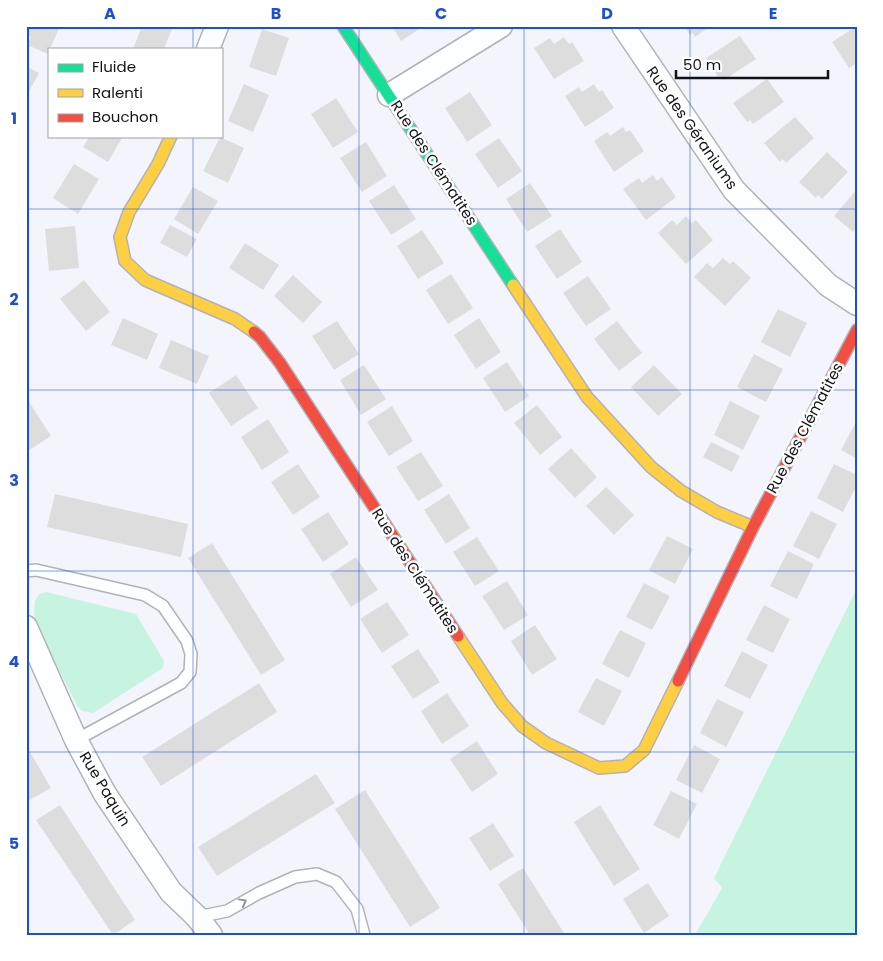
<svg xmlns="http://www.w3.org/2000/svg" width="883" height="961" viewBox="0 0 883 961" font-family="Poppins,sans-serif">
  <rect width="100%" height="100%" fill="#f4f5fc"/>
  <path fill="#c7f4e0" d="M857 588V935H695L722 888 714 878Z
    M46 592 136 614 164 661 163 668 93 713 82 711 78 707 38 630 34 613 35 601 39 594Z"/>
  <path fill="#deddde" d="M26 26H60L50 49H49L48 54 27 45 31 37 26 35Z
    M142 26H173L164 49H133Z
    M392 26H424L401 41Z
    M684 26H711L695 37 693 33 690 35Z
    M855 27 857 30V63L849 68 832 42Z
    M262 29 289 38 276 76 249 67Z
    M740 36 756 59 724 80 722 76 719 78 706 58Z
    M564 37 569 44 572 42 584 61 554 79 534 48 550 38 554 44Z
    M26 66 39 73 26 97Z
    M767 79 784 102 753 124 750 120 747 122 733 103Z
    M244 84 269 95 253 132 228 121Z
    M594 84 599 92 602 90 614 108 585 127 565 96 579 87 582 92Z
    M470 92 492 125 467 142 445 108Z
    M336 98 358 132 333 148 311 114Z
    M795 117 814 138 786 163 782 159 780 162 764 143Z
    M623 127 626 132 630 130 644 151 614 172 594 141 607 132 610 136Z
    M90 136H123L108 162 83 147Z
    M220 137 244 148 228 183 203 171Z
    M499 138 522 171 498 188 475 154Z
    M366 142 387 176 362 192 340 158Z
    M827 152 848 172 822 199 818 195 816 198 799 182Z
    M74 164 99 179 78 214 53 198Z
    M653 175 657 181 662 177 676 197 646 220 623 189 639 178 642 183Z
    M530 183 552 216 527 232 506 199Z
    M394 185 416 219 391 235 369 201Z
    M193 187 218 201 198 234 174 219Z
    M857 189V230L855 229 853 232 834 216Z
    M686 216 692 223 696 220 713 240 686 264 658 233 672 220 677 225Z
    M170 225 197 239 187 257 160 243Z
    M75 226 79 268 49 271 45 229Z
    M560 229 582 262 557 279 535 246Z
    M422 230 444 263 418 279 397 246Z
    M245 243 279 265 263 290 229 268Z
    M723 258 730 264 733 261 751 278 725 306 694 277 707 263 713 268Z
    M451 274 473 308 448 324 426 290Z
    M293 275 322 302 303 323 274 296Z
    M588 276 611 309 586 326 563 293Z
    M84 280 110 312 86 331 60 299Z
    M778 309 807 323 790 357 761 342Z
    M123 318 158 334 147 360 111 345Z
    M479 318 501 352 476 369 454 335Z
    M337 321 359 354 334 370 312 336Z
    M617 321 642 353 619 371 594 339Z
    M171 340 209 356 197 384 159 368Z
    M754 354 783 369 766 402 737 387Z
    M507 362 529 396 505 412 483 378Z
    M364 365 386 399 361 415 340 380Z
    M654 365 682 394 658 416 631 387Z
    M236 375 258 408 231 426 209 393Z
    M26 397 51 436 28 451 26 448Z
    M730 401 760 416 743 450 714 435Z
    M537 405 562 437 540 455 514 423Z
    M392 406 413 441 389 456 367 422Z
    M268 419 289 452 262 470 241 437Z
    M857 420V459L841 450Z
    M711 442 740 456 732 472 703 457Z
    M571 448 597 477 575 498 548 469Z
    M421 452 443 486 418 501 396 467Z
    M298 464 320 497 293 515 271 482Z
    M834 464 857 475V485L843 512 817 498Z
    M606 487 634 515 614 535 586 506Z
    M55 494 188 524 181 557 47 527Z
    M449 494 470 528 446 544 424 510Z
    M811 511 837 524 819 559 793 546Z
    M328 512 349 544 323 562 301 529Z
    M667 536 693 549 675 584 649 570Z
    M477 537 499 571 475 586 453 552Z
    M212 543 285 660 261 675 188 558Z
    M788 551 814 564 797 599 770 586Z
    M356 557 378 590 351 607 330 574Z
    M507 581 528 615 504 630 482 596Z
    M644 583 670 596 652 630 626 617Z
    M387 602 409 635 382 653 360 619Z
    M764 605 790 619 773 653 746 640Z
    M535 625 557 659 532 675 511 641Z
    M620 630 646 643 629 678 602 664Z
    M418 649 440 682 413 699 391 666Z
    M742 651 768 665 750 699 724 686Z
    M596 678 622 691 604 726 578 712Z
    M259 683 277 712 161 786 142 757Z
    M447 693 469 726 442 744 421 711Z
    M717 699 744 712 726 747 700 733Z
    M477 741 498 774 472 792 450 759Z
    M26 745 51 788 26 802Z
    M694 745 720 759 702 793 676 780Z
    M316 774 335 803 217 876 198 847Z
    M365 790 440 908 410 927 335 809Z
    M671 791 697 804 679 839 653 825Z
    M60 805 135 920 113 935 36 820Z
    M600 805 640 869 614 886 574 822Z
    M493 823 514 856 490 871 469 838Z
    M523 868 564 933 562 935H530L498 884Z
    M648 883 669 916 644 933 623 899Z"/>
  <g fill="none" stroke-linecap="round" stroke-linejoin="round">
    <defs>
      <path id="lane" d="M26 571 36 570 145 595 163 606 187 641 191 654 190 672 181 683 76 740
        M197 917 227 911 259 893 295 877 317 874 336 882 357 909 364 935"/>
      <path id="street" d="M623 26 734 190 828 285 857 304
        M208 49 217 26
        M389 95 501 26
        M26 627 76 740 105 794 171 892 197 917 211 935"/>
      <path id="fast" d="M343 26 513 285"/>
      <path id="slow" d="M171 136 158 164 129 212 120 237 125 261 145 280 235 319 254 332
        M513 285 587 397 651 467 681 491 717 512 753 527
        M458 636 502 703 522 726 546 743 599 768 625 766 644 750 678 681"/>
      <path id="jam" d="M254 332 260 337 280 363 458 636
        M678 681 753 527 857 330"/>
    </defs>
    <use href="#lane" stroke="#b1b2b8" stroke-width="14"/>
    <use href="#street" stroke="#b1b2b8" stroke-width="25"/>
    <use href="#fast" stroke="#b1b2b8" stroke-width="14"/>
    <use href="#slow" stroke="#b1b2b8" stroke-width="14"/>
    <use href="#jam" stroke="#b1b2b8" stroke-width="14"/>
    <use href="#lane" stroke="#fdfeff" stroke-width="11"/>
    <use href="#street" stroke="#fdfeff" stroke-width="22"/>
    <use href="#fast" stroke="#16e098" stroke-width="11"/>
    <use href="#slow" stroke="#ffcf43" stroke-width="11"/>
    <use href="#jam" stroke="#f24e42" stroke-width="11"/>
  </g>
  <defs><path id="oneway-chevron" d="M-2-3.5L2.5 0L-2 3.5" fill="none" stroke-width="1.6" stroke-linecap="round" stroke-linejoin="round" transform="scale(1.25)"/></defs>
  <use stroke="#939497" href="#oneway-chevron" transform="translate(243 902) rotate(-29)"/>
  <path fill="none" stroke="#1d4ed8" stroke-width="1" stroke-opacity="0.55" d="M193 26V49M359 26V935M524 26V935M690 26V935M193 136V935M26 209H857M26 390H857M26 571H857M26 752H857"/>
  <g text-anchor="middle" stroke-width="5" stroke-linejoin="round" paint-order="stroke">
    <g font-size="15" fill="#121317" stroke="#fff">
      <text transform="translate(692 128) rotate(55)" y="5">Rue des Géraniums</text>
      <text transform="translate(434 163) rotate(57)" y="5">Rue des Clématites</text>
      <text transform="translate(805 428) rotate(-62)" y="5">Rue des Clématites</text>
      <text transform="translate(415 571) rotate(57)" y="5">Rue des Clématites</text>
      <text transform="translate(105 789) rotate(59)" y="5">Rue Paquin</text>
    </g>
  </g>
  <rect width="883" height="961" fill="none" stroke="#ffffff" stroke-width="55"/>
  <rect x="48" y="48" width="175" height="90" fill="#ffffff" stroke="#a0a1a2"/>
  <rect x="58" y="64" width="25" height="8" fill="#16e098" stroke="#a0a1a2"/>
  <text x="92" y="72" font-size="15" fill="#121317">Fluide</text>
  <rect x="58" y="89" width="25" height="8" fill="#ffcf43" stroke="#a0a1a2"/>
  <text x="92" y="98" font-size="15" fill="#121317">Ralenti</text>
  <rect x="58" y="114" width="25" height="8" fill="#f24e42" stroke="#a0a1a2"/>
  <text x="92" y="122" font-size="15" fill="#121317">Bouchon</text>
  <path d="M676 70v8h152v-8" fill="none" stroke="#121317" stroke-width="2.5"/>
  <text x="683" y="70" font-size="15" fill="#121317" stroke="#ffffff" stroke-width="4" paint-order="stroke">50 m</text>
  <rect x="28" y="28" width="828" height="906" fill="none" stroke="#1d4ed8" stroke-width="2"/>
  <g font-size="16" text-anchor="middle" font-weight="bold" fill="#1d4ed8">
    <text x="110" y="19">A</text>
    <text x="276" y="19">B</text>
    <text x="441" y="19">C</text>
    <text x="607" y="19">D</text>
    <text x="773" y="19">E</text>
    <text x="14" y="124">1</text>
    <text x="14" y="305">2</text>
    <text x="14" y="486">3</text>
    <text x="14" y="667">4</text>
    <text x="14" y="849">5</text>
  </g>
</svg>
